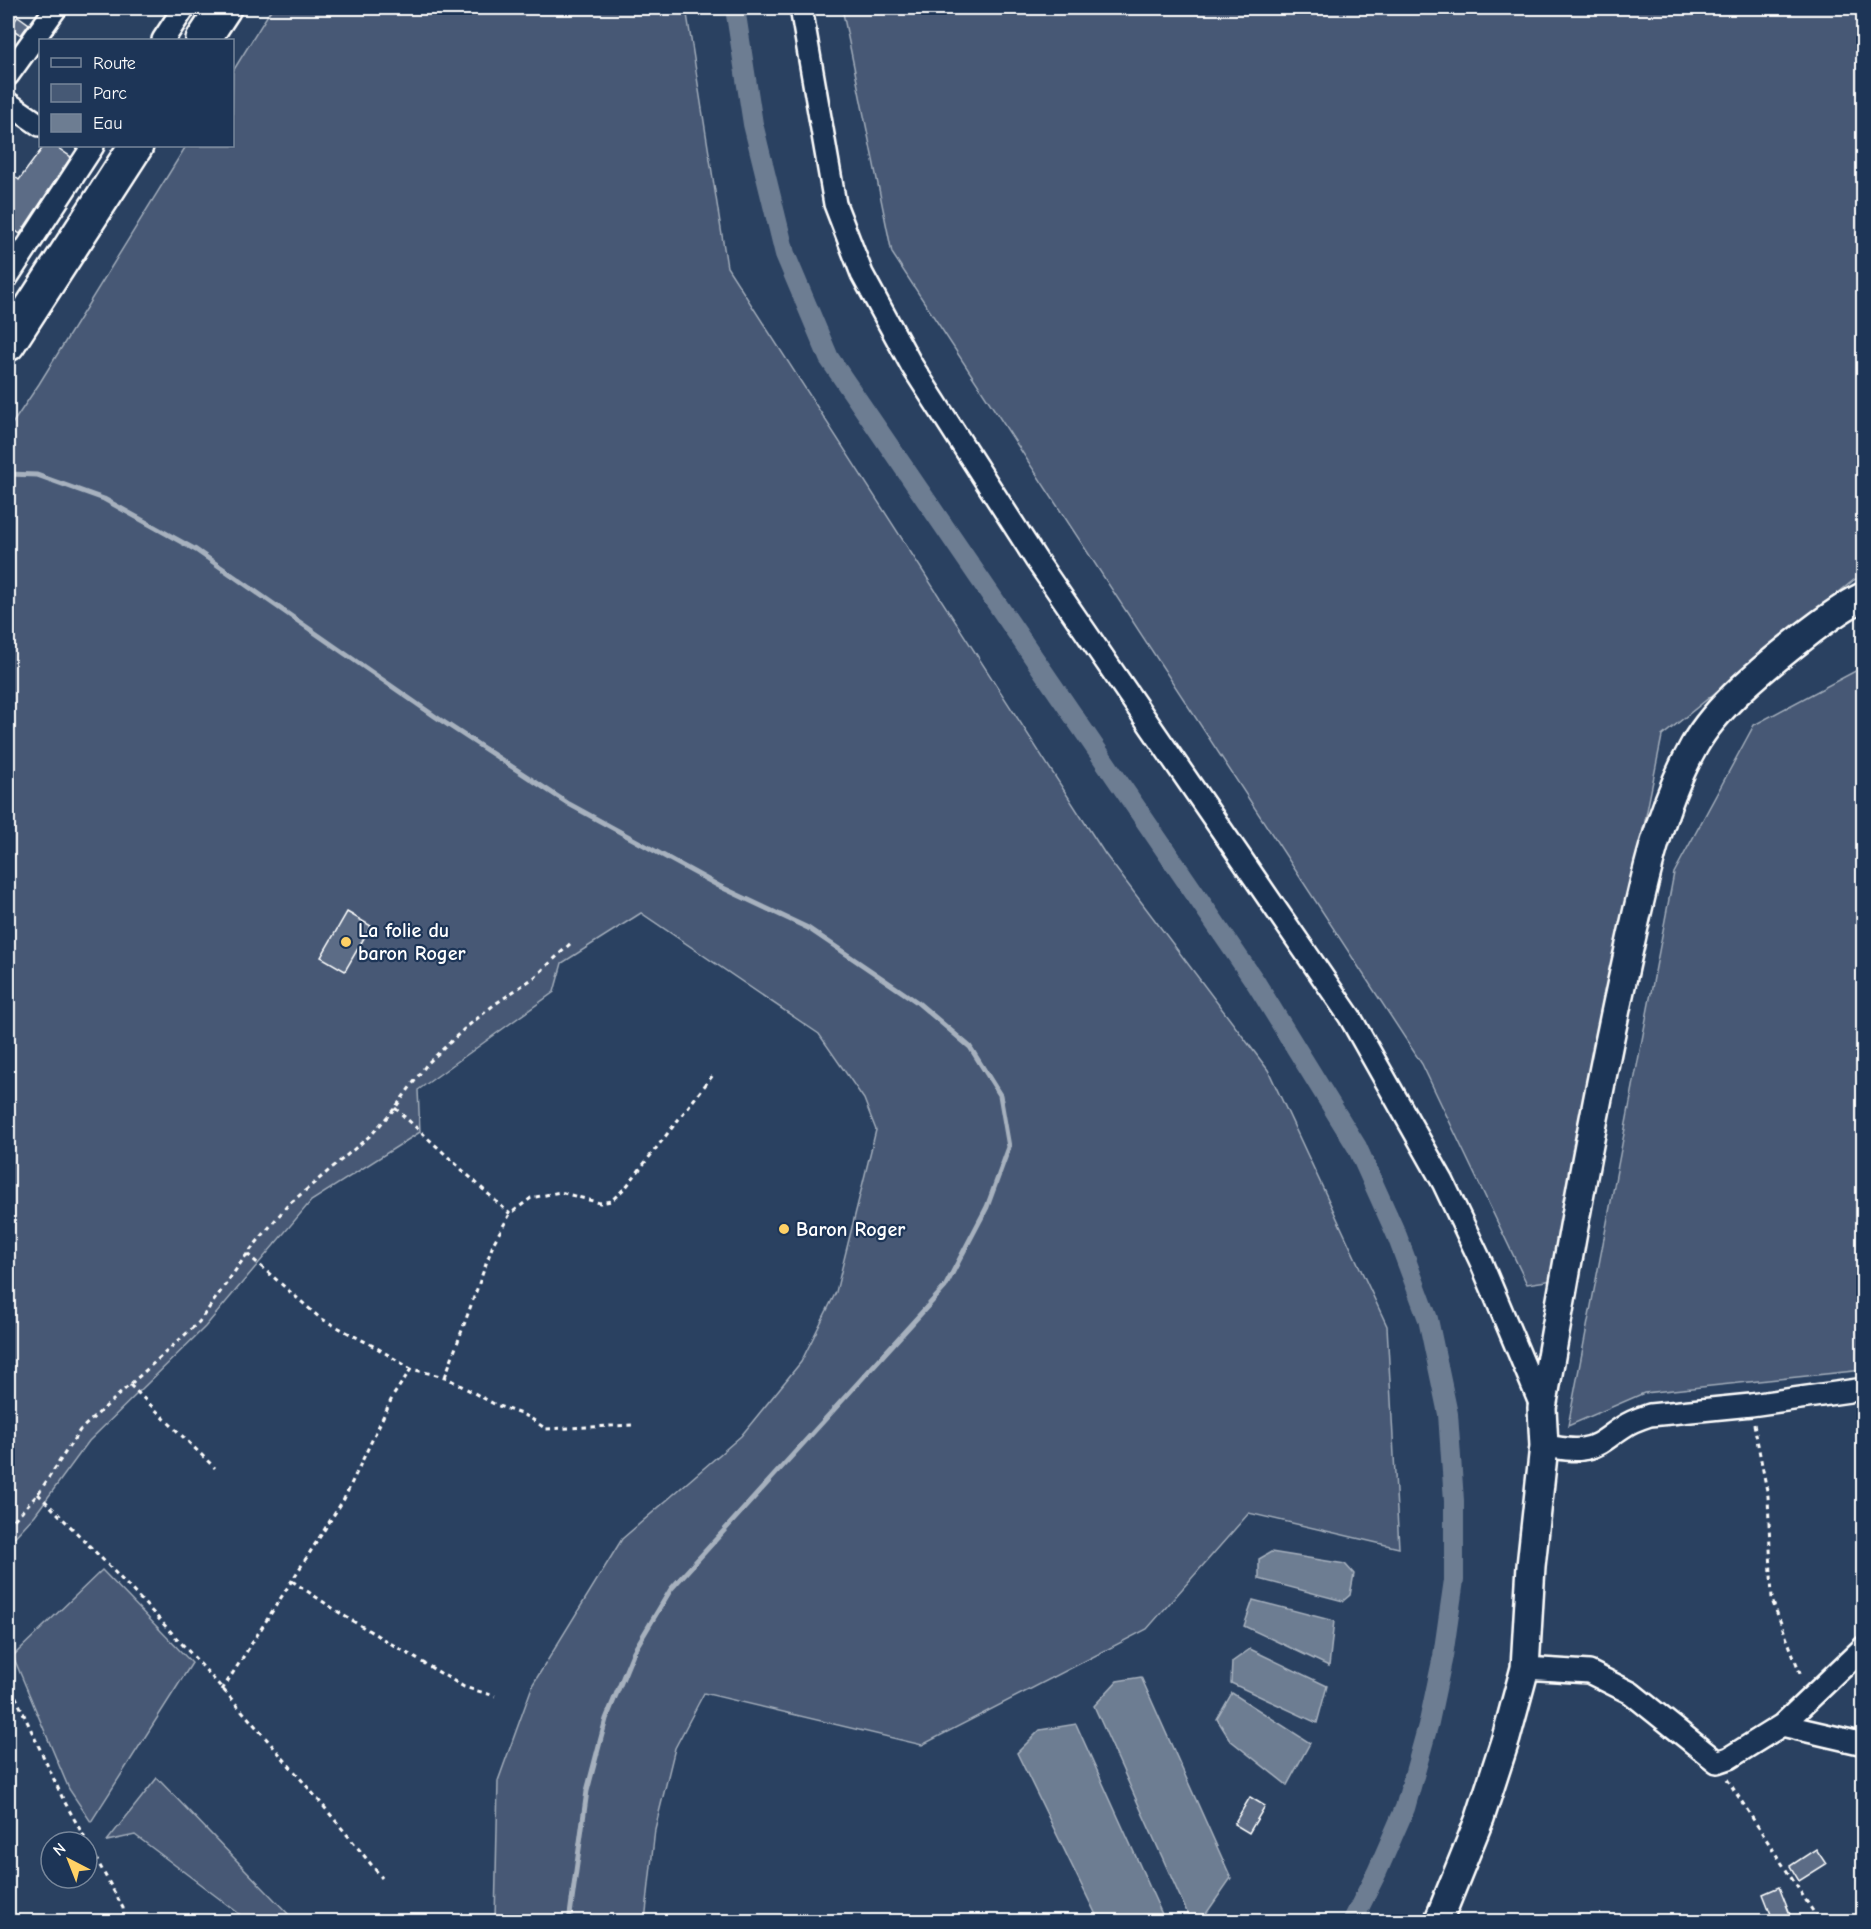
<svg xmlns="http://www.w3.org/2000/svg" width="1871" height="1929" viewBox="0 0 1871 1929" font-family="'Comic Neue',sans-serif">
  <rect width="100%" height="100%" fill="#2a4161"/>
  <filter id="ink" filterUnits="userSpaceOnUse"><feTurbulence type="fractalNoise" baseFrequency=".0167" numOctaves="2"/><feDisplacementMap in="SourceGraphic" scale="12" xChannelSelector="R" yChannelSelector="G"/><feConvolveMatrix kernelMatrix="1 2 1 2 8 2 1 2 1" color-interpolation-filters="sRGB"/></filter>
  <g filter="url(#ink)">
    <path fill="#465975" stroke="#a2acba" stroke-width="1.5" d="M272 8H686L727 267 1105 854 1268 1070 1387 1326 1399 1548 1249 1513 1147 1629 922 1745 704 1693 675 1748 655 1829 645 1921H495L498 1781 533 1684 622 1539 741 1436 801 1362 836 1292 876 1130 864 1099 819 1034 641 913 562 963 554 992 418 1090 420 1132 311 1201 205 1327 89 1441 35 1515 8 1544V430L39 384 186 146H232L233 71Z
      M842 8H1858L1863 14V576L1854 580 1662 736 1553 1280 1527 1284 1422 1064 892 253Z
      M1863 667 1864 1080 1858 1100 1864 1103 1863 1370 1644 1393 1568 1426 1674 873 1754 725Z
      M102 1570 192 1663 91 1822 69 1789 13 1656Z
      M157 1778 295 1921H246L237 1912 135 1835 107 1841Z"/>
    <path fill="#6d7d92" stroke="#a7b1be" stroke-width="1.5" d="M1271 1552 1345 1564 1354 1574 1350 1595 1343 1601 1259 1579V1559Z
      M1253 1600 1334 1621 1329 1666 1244 1626Z
      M1250 1649 1327 1686 1317 1723 1231 1683 1232 1662Z
      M1141 1677 1231 1878 1201 1921H1191L1094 1706 1117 1681Z
      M1232 1693 1310 1743 1287 1785 1230 1740 1217 1719Z
      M1076 1724 1165 1921H1099L1017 1753 1040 1730Z"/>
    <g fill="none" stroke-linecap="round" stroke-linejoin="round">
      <path stroke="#a7b1be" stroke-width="5" d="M8 474 37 475 104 499 196 550 436 717 569 804 719 886 808 928 917 1002 970 1047 1000 1095 1009 1147 987 1207 945 1287 671 1589 634 1651 606 1719 587 1791 569 1922"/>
      <path stroke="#6d7d92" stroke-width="20" d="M735 8 753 124 785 254 829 358 1256 983 1357 1147 1397 1236 1428 1319 1448 1414 1454 1501V1580L1443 1656 1429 1722 1405 1808 1377 1872 1352 1922"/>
    </g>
    <path fill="#5b6c86" stroke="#fff" stroke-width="1.5" d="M18 16 29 24 21 35 10 28Z
      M44 146H55L71 157 20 234 8 225V171L19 180Z
      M347 912 371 926 345 971 321 957Z
      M1250 1797 1265 1806 1249 1833 1234 1824Z
      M1816 1849 1826 1864 1799 1881 1790 1866Z
      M1779 1887 1793 1922H1774L1763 1894Z"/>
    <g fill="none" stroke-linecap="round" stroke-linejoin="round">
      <defs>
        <path id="minor" d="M801 8 835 204 862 274 912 366 1037 561 1350 1017 1443 1182 1481 1262 1542 1408
          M163 40 184 8
          M8 75 56 8
          M8 103 40 125
          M8 276 93 146
          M1544 1446C1556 1447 1569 1451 1582 1449 1598 1448 1610 1435 1623 1427 1631 1421 1641 1418 1650 1415L1751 1405 1864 1389
          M1525 1668 1589 1672 1631 1693 1717 1762 1729 1758 1782 1725 1864 1744
          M1782 1725 1864 1647"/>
        <path id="tertiary" d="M1438 1922 1480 1818 1506 1738 1525 1668 1531 1566 1544 1446 1542 1408C1567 1266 1591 1123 1622 981 1639 905 1655 815 1694 746 1716 706 1767 665 1803 637 1822 622 1842 607 1864 596"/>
        <path id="primary" d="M203 40 224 8
          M8 344 136 146"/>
      </defs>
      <use href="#minor" stroke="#fff" stroke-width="26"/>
      <use href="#tertiary" stroke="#fff" stroke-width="32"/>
      <use href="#primary" stroke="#fff" stroke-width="38"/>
      <path stroke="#fff" stroke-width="3" stroke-dasharray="4.5 4.5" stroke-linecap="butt" d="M395 1108 510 1214
        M247 1254 320 1318 377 1348 411 1369 445 1377 496 1405 529 1417 546 1429 633 1425
        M445 1377 494 1242 510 1214 531 1198 560 1192 600 1203 611 1201 626 1187 713 1075
        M130 1385 215 1468
        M1754 1424 1768 1496 1772 1600 1802 1678
        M38 1494C160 1615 275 1744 382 1878
        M8 1526 38 1494 80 1430 199 1322 247 1254 287 1206 372 1134 395 1108 427 1064 463 1030 495 1004 535 977 571 943
        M292 1581 346 1617 464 1687 495 1696
        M8 1680 63 1799 87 1842
        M222 1690 344 1499 393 1396 411 1369
        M1727 1779 1820 1922
        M87 1842 123 1908 124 1922"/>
      <use href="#minor" stroke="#1d3557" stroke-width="21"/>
      <use href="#tertiary" stroke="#1d3557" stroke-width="27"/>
      <use href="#primary" stroke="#1d3557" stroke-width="33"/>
    </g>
  </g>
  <g fill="#ffd166" stroke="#1d3557" stroke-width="2">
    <circle cx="346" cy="942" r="6"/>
    <circle cx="784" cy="1229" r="6"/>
  </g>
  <g text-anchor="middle" stroke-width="4.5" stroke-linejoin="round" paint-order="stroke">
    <g font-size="20" font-weight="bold" fill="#fff" stroke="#1d3557" text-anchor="start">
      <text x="358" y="937">La folie du<tspan x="358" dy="23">baron Roger</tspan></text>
      <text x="796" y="1236">Baron Roger</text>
    </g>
  </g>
  <rect width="1871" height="1929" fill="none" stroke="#1d3557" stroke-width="30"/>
  <rect x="15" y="15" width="1841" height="1899" fill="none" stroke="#fff" stroke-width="2" filter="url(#ink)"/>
  <rect x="39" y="39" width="195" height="108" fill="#1d3557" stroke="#77869a" stroke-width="1.5"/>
  <rect x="51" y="58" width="30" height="9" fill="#1d3557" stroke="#77869a" stroke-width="1.5"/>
  <text x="93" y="69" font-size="18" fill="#ffffff">Route</text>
  <rect x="51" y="84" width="30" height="18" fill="#465975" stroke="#77869a" stroke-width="1.5"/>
  <text x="93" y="99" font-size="18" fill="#ffffff">Parc</text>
  <rect x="51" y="114" width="30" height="18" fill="#6d7d92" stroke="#77869a" stroke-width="1.5"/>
  <text x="93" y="129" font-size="18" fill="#ffffff">Eau</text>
  <g transform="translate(69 1860) rotate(318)"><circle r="28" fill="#1d3557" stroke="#77869a" stroke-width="1.5"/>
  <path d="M0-4.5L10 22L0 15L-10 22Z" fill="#ffd166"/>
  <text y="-9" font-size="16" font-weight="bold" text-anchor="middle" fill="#ffffff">N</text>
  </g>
</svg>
